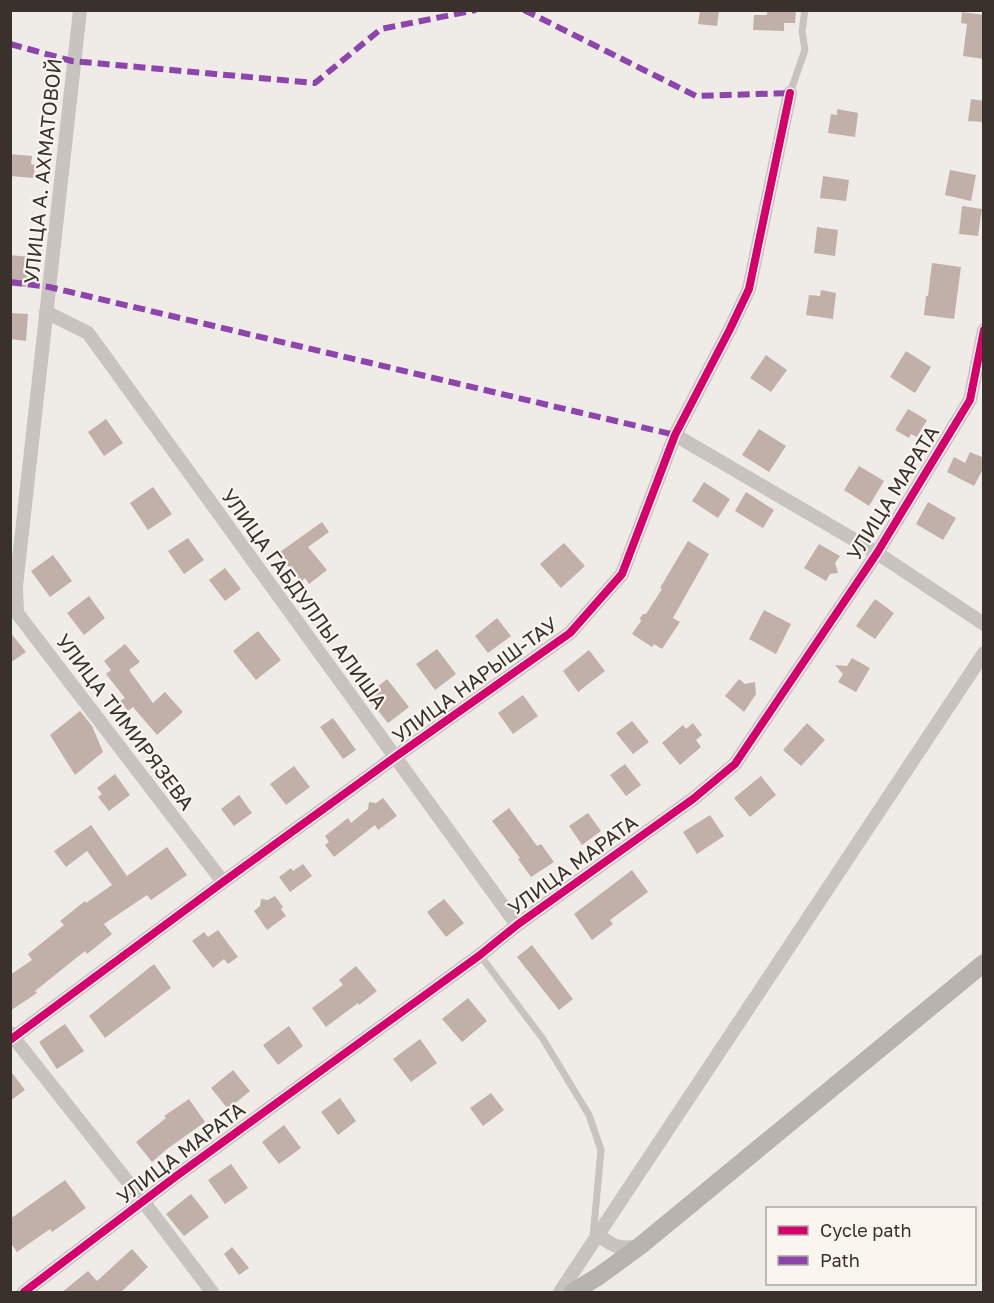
<svg xmlns="http://www.w3.org/2000/svg" width="994" height="1303" viewBox="0 0 994 1303" font-family="'Golos Text',sans-serif">
  <rect width="100%" height="100%" fill="#efebe6"/>
  <path fill="#c1b0a9" d="M700 10H719L717 26 698 24Z
    M767 10H796L795 23H784V31L753 30 754 15H767Z
    M962 12 984 15V59L963 56 967 24 961 23Z
    M971 99 984 101V122L968 121Z
    M837 109 858 113 855 137 828 133 831 114 837 115Z
    M10 154 32 156 31 164 35 165 34 178 10 176Z
    M950 170 976 175 971 201 945 195Z
    M823 176 849 180 846 201 820 198Z
    M962 206 982 209 978 236 959 234Z
    M817 227 838 230 835 256 814 253Z
    M10 255 29 257 26 287 10 286Z
    M932 263 961 267 954 319 924 315 926 296H928Z
    M821 290 836 293 833 319 806 315 809 295 820 296Z
    M10 313 28 314 26 341 10 339Z
    M906 351 931 367 915 393 890 377Z
    M766 355 787 370 771 392 750 378Z
    M908 409 927 420 917 437 911 434 909 438 895 430Z
    M106 419 123 443 104 456 88 432Z
    M759 429 786 446 769 472 742 455Z
    M970 452 984 458V467L974 486 947 472 954 457 965 463Z
    M859 466 884 481 869 506 844 490Z
    M704 482 730 499 718 518 692 501Z
    M153 487 172 514 148 530 130 503Z
    M746 492 774 510 763 528 735 511Z
    M928 502 956 518 943 540 916 524Z
    M322 522 329 532 308 547 327 570 309 584 305 578 301 582 286 563 284 564 277 554Z
    M188 538 204 560 184 574 168 551Z
    M688 541 709 554 673 618 680 622 662 649 654 644 652 647 632 634 641 621 640 618 643 614H646L662 589 660 588Z
    M564 543 585 566 561 588 540 564Z
    M819 544 840 556 835 563 838 573 830 574 826 581 804 568Z
    M53 555 72 581 50 597 31 571Z
    M225 568 241 589 225 601 209 580Z
    M89 596 105 618 84 635 67 613Z
    M875 599 894 613 875 639 856 626Z
    M764 610 791 624 776 654 749 639Z
    M497 618 511 636 488 653 475 636Z
    M258 631 281 660 256 680 233 651Z
    M10 632 26 652 10 663Z
    M125 644 140 662 129 670 153 703 165 692 183 712 157 735 133 707 128 711 120 701 125 698 106 674 111 670 104 661Z
    M437 649 456 674 435 690 416 664Z
    M589 650 605 671 578 692 563 671Z
    M852 658 870 668 856 692 838 682 843 674 835 665 847 666Z
    M387 679 409 707 388 723 366 696Z
    M739 679 745 684 755 682 756 694 744 712 725 696Z
    M523 695 538 716 513 734 498 713Z
    M80 711 92 726 103 752 75 775 50 735Z
    M333 718 356 750 343 759 320 727Z
    M632 721 649 742 633 754 616 733Z
    M693 723 702 735 696 740 701 747 680 765 662 743 683 725 686 729Z
    M807 723 825 740 801 766 783 750Z
    M625 764 641 785 626 796 610 775Z
    M294 766 310 787 286 805 270 784Z
    M115 774 130 795 109 811 98 797 102 794 97 788Z
    M761 776 776 795 750 817 734 798Z
    M239 795 252 813 234 826 221 809Z
    M383 798 397 816 378 830 375 825 334 857 325 845 329 842 325 836 348 818 351 823 368 809 369 802 376 803Z
    M509 808 537 846 541 844 554 862 531 877 518 859 520 858 492 821Z
    M588 813 601 831 582 845 569 826Z
    M710 815 724 836 697 854 683 832Z
    M91 825 127 876 167 847 187 875 151 900 147 895 104 924 112 934 87 954 85 951 35 991 37 993 10 1011V975L32 960 28 954 64 925 60 921 85 901 86 903 112 885 87 851 66 867 54 851Z
    M303 864 312 876 290 892 279 877 291 868 293 871Z
    M632 870 648 892 610 920 613 924 592 940 574 914Z
    M275 896 283 907 281 909 286 916 267 930 254 911 260 906 261 899 268 900Z
    M444 899 464 923 446 937 427 912Z
    M218 930 238 957 228 964 224 959 213 968 192 941 204 932 208 937Z
    M532 945 573 999 559 1010 517 957Z
    M154 964 171 988 105 1038 89 1016Z
    M356 966 377 991 359 1005 358 1003 326 1027 312 1008 343 985 339 980Z
    M468 998 487 1021 462 1042 442 1019Z
    M65 1024 84 1051 57 1069 39 1042Z
    M289 1026 303 1046 278 1065 263 1045Z
    M420 1039 437 1063 411 1082 393 1059Z
    M10 1070 25 1090 10 1101Z
    M233 1070 250 1091 228 1109 211 1088Z
    M491 1093 504 1110 483 1126 470 1108Z
    M340 1098 356 1121 338 1135 321 1112Z
    M189 1099 205 1122 167 1149 152 1162 136 1142 166 1118 164 1116Z
    M284 1125 301 1148 279 1164 262 1142Z
    M231 1164 248 1188 225 1204 208 1180Z
    M65 1180 86 1208 52 1232 50 1229 17 1252 10 1242V1219Z
    M191 1194 209 1217 184 1236 166 1214Z
    M232 1247 249 1268 239 1275 224 1254Z
    M132 1249 148 1267 120 1293H61L88 1271 97 1281Z"/>
  <g fill="none" stroke-linecap="round" stroke-linejoin="round">
    <path stroke="#c8c3be" stroke-width="7" d="M790 93 805 50 802 31 805 10
      M480 955 543 1039 589 1115 601 1150 593 1237"/>
    <path stroke="#c8c3be" stroke-width="14" d="M80 10 16 586 17 613 223 882
      M46 312 88 333 517 925
      M675 435 877 553 984 624
      M10 1033 143 1201 212 1292
      M10 1040 223 882 395 757 570 633 622 574 675 435 730 329 749 289 790 93
      M598 1235C614 1247 620 1250 640 1246
      M24 1292 175 1177 480 955 517 925 693 799 735 764 877 553 970 400 984 330
      M560 1292 984 653"/>
    <path stroke="#b9b3af" stroke-width="18" d="M573 1292 599 1276 640 1246 984 963"/>
    <path stroke="#8e44ad" stroke-width="6" stroke-dasharray="12 6" stroke-linecap="butt" d="M524 10 696 96 790 93
      M10 44 72 61 315 83 381 29 476 10
      M10 282 49 287 675 435"/>
    <defs>
      <path id="cycleway" d="M10 1040 223 882 395 757 570 633 622 574 675 435 730 329 749 289 790 93
        M24 1292 175 1177 480 955 517 925 693 799 735 764 877 553 970 400 984 330"/>
    </defs>
    <use href="#cycleway" stroke="#faf5ef" stroke-width="11"/>
    <use href="#cycleway" stroke="#d6006c" stroke-width="8"/>
  </g>
  <g text-anchor="middle" stroke-width="4.5" stroke-linejoin="round" paint-order="stroke">
    <g font-size="20" fill="#3a302c" stroke="#faf5ef">
      <text transform="translate(43 171) rotate(-84)" y="7">УЛИЦА А. АХМАТОВОЙ</text>
      <text transform="translate(893 493) rotate(-58)" y="7">УЛИЦА МАРАТА</text>
      <text transform="translate(304 599) rotate(54)" y="7">УЛИЦА ГАБДУЛЛЫ АЛИША</text>
      <text transform="translate(475 680) rotate(-36)" y="7">УЛИЦА НАРЫШ-ТАУ</text>
      <text transform="translate(125 722) rotate(53)" y="7">УЛИЦА ТИМИРЯЗЕВА</text>
      <text transform="translate(573 865) rotate(-36)" y="7">УЛИЦА МАРАТА</text>
      <text transform="translate(181 1153) rotate(-37)" y="7">УЛИЦА МАРАТА</text>
    </g>
  </g>
  <rect width="994" height="1303" fill="none" stroke="#3a302c" stroke-width="24"/>
  <rect x="766" y="1207" width="210" height="78" fill="#faf5ef" stroke="#ada6a1" stroke-width="1.5"/>
  <rect x="778" y="1226" width="30" height="9" fill="#d6006c" stroke="#ada6a1" stroke-width="1.5"/>
  <text x="820" y="1237" font-size="18" fill="#3a302c">Cycle path</text>
  <rect x="778" y="1256" width="30" height="9" fill="#8e44ad" stroke="#ada6a1" stroke-width="1.5"/>
  <text x="820" y="1267" font-size="18" fill="#3a302c">Path</text>
</svg>
